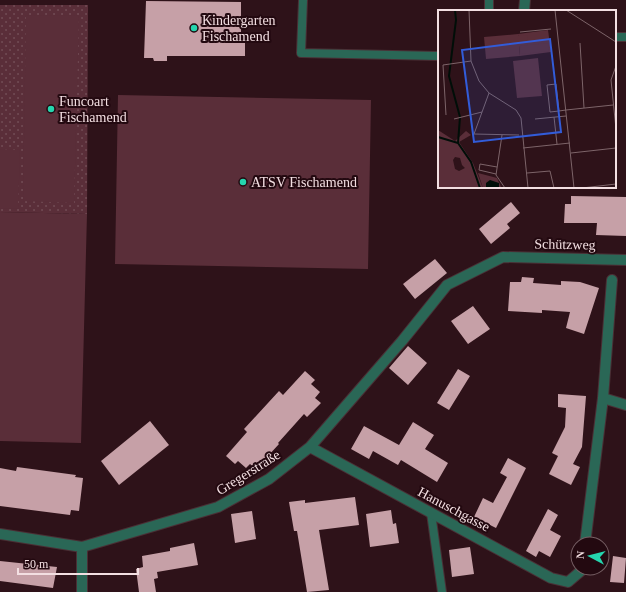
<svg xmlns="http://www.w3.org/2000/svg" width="626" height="592" viewBox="0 0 626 592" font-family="Georgia,serif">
  <defs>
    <pattern id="grass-dots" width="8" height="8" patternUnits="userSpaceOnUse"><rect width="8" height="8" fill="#5a2e39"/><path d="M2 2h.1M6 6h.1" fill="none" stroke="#724c55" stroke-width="1.8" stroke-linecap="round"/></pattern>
  </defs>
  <rect width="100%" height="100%" fill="#2e1219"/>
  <path fill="url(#grass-dots)" d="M0 5H88L87 214 0 212Z"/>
  <path fill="#5a2e39" d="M26 15 79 16 74 203 23 201Z
    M118 95 371 100 368 269 115 264Z
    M0 149 20 150 18 209 0 208Z
    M0 212 87 214 81 443 0 441Z"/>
  <path fill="#c6a0a7" d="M146 1 241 2V36H245V56H167V61H154L153 58H144Z
    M571 196 626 197V236L596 235 597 223H564L565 204H571Z
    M511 202 520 213 507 224 510 228 491 244 479 229Z
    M435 259 447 273 415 299 403 284Z
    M522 277 534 278 533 283 561 285V281L580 282 599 288 584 334 566 328 570 312 542 310V313L508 311 510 282H521Z
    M473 306 490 329 468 344 451 321Z
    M408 346 427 363 408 385 389 368Z
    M458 369 470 376 449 410 437 403Z
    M305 371 315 380 311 384 320 392 315 398 321 403 307 417 304 414 278 443 279 444 256 469 250 464 246 468 238 461 235 464 226 456 247 432 244 429 279 391 283 395Z
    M558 394 586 396 582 447 573 464 580 467 571 485 549 474 558 456 552 453 565 427 566 408 558 407Z
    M150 421 169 445 119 485 101 461Z
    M413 422 434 435 425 449 448 463 437 482 401 460 398 465 373 451 369 459 351 449 364 426 399 445Z
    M508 458 526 468 496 528 474 517 483 498 493 503 507 477 500 473Z
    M17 467 76 475 75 477 83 478 79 511 71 510 70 515 0 506V468L16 471Z
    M355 497 359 525 319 530 329 590 307 592 297 531H294L289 502 305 500V503Z
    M548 509 558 515 550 530 561 536 550 557 539 551 536 557 526 551Z
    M391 510 393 524 396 523 399 543 370 547 366 514Z
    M252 511 256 539 235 543 231 514Z
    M194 543 198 565 157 572 158 578 154 579 156 592H139L136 569 143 567 142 556 170 551V548Z
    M470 547 474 574 452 577 449 550Z
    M613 556 626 558 624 583 610 582Z
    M0 561 57 567 53 588 0 581Z"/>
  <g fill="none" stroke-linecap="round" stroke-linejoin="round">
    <defs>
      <path id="lane" d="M303 0 301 53 439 56
        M489 11V0
        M615 37H626
        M431 513 442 592"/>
      <path id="street" d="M524 11 525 0
        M603 398 626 405
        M310 447 551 578 568 582 582 570V568
        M0 534 82 547 218 507 269 479 310 447 402 341 447 285 503 257 626 260
        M585 544 603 398 612 280
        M82 547V592"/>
    </defs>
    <use href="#lane" stroke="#4a2f35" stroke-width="10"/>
    <use href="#street" stroke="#4a2f35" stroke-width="12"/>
    <use href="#lane" stroke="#2a6756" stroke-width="8"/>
    <use href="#street" stroke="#2a6756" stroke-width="10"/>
  </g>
  <g fill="#25d5ae" stroke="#230910" stroke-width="1.5">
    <circle cx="194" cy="28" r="4"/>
    <circle cx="51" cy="109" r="4"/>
    <circle cx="243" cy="182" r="4"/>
  </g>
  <g text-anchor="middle" stroke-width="4" stroke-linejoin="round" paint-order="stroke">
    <g font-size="14" fill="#f3dfe2" stroke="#230910" text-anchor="start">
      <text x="202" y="25">Kindergarten<tspan x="202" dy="16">Fischamend</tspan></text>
      <text x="59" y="106">Funcoart<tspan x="59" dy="16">Fischamend</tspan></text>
      <text x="251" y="187">ATSV Fischamend</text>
    </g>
    <g font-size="14" fill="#f3dfe2" stroke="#230910">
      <text transform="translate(565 244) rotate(1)" y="5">Schützweg</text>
      <text transform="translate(248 472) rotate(-32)" y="5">Gregerstraße</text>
      <text transform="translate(454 509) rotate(28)" y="5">Hanuschgasse</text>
    </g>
  </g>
  <g transform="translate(438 10)">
    <rect width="178" height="178" fill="#2e1219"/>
    <path d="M110 20 113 42 82 46 80 24Z" fill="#5a2e39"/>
    <path d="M0 120 17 131 28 121 33 125 21 132 35 153 45 178H0ZM17 147 22 148 24 155 27 158 21 161 17 159 15 150Z" fill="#5a2e39" fill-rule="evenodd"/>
    <path d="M40 163 59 168 63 177 45 178Z" fill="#5a2e39"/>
    <path d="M80 24V26L89 25 90 35 81 36 82 46 48 49 46 27ZM110 33 111 41 83 44 82 36ZM100 48 104 86 79 88 75 51Z" fill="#5a2e39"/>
    <path d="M52 170 61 173V177L48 178V173Z" fill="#000e08"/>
    <path fill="none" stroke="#000e08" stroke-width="2" d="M17 0 18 10 11 66 22 107 20 133 33 152 42 178M0 127 20 133"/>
    <path fill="none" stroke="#7d6469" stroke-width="1" d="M31 0 33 51 41 71 51 83 78 100 83 108 90 178M117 0 136 178M128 0 178 32M82 22 113 19M142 33 146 98M178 56 173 70 178 119M51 83 36 124 81 125M121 101 118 74 109 75 112 102 121 101 128 100 175 95M8 105 5 55 33 51M116 107 119 134M16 109 44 102M97 109 128 106M64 125 58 165 67 178M85 138 132 133M133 143 178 138M89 163 112 161 116 178M58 164 41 160 42 154 59 157M144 178 178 174"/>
    <path fill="#325cd9" fill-opacity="0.15" stroke="#325cd9" stroke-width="2" d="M112 29 123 122 36 132 24 40Z"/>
    <rect width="178" height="178" fill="none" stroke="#f3dfe2" stroke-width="2"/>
  </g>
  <g transform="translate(590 556) rotate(277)"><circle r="19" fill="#230910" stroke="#765f64"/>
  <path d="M0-3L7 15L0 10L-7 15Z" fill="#25d5ae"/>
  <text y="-6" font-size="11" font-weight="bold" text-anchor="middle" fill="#f3dfe2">N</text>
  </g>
  <path d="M18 568v6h120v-6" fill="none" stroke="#f3dfe2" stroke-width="2"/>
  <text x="24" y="568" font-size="12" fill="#f3dfe2" stroke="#230910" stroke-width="3" paint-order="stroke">50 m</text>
</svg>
